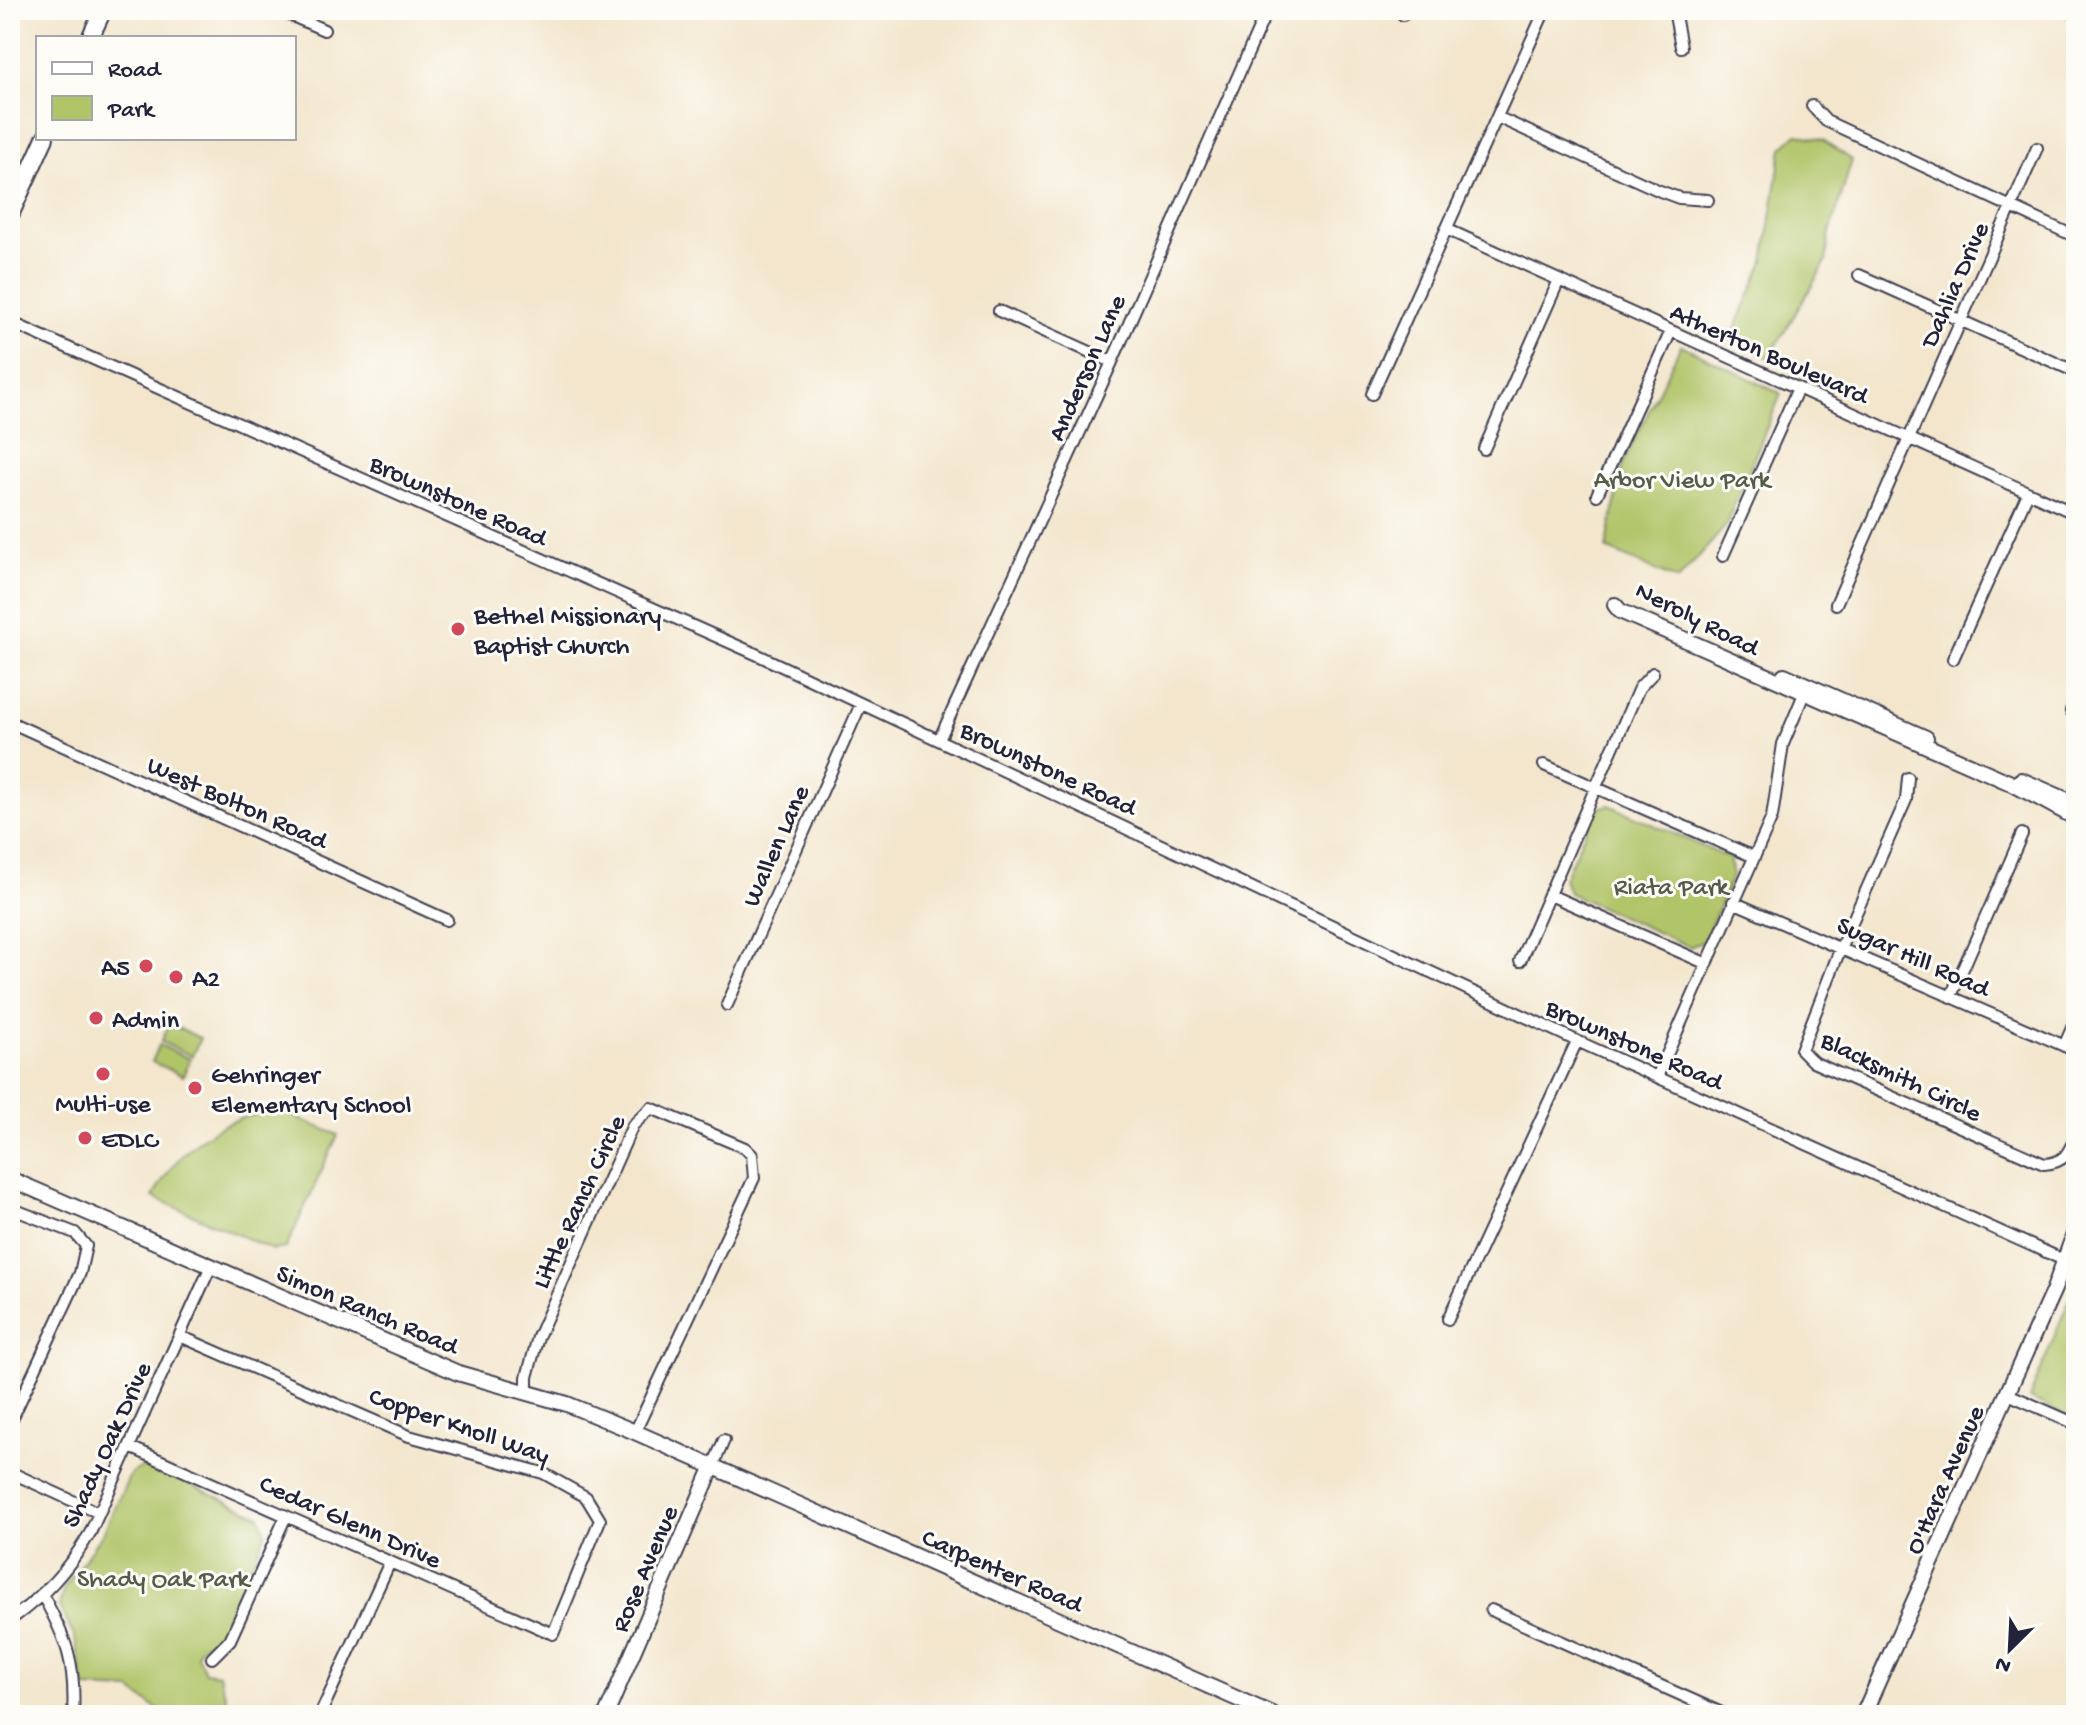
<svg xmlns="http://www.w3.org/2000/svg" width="2086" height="1725" viewBox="0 0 2086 1725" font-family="'Gochi Hand',sans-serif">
  <rect width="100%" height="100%" fill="#fdfcf7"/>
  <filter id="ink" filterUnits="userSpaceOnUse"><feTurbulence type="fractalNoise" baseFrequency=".0125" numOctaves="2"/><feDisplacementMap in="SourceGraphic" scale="16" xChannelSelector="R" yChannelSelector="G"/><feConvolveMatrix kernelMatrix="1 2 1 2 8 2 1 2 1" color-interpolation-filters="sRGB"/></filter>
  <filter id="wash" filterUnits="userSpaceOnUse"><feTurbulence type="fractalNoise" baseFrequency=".006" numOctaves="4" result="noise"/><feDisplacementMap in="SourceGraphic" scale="32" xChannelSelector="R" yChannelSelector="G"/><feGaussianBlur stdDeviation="1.8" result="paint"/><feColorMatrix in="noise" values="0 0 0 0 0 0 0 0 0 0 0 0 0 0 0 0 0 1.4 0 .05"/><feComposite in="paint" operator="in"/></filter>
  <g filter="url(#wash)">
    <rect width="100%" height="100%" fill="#f3e6cd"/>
    <path fill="#b0c468" stroke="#697352" stroke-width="2" d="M1797 134 1823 140 1852 160 1829 236 1826 262 1769 358 1731 339 1764 262 1782 148Z
      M1681 345 1781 394 1725 527 1678 580 1606 549 1623 464Z
      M1609 805 1729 858 1733 875 1704 941 1690 947 1569 893 1564 879 1595 809Z
      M169 1024 200 1038 192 1056 161 1042Z
      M159 1045 190 1059 183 1076 152 1062Z
      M281 1111 338 1135 286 1248 272 1250 153 1197C180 1145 221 1115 281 1111Z
      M2076 1283V1420L2029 1399Z
      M147 1465 260 1516 266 1533 219 1635 200 1647 197 1655 205 1672 219 1674 231 1715H165L131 1690 85 1688 75 1638 59 1606 64 1588 104 1531 131 1473Z"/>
  </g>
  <g filter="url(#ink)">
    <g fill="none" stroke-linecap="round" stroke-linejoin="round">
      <defs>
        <path id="street" d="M279 10 324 30
          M1674 10 1681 47
          M2067 10 2076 14
          M1403 15 1406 10
          M1812 106 1826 121 2076 237
          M1497 117 1660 191 1679 198 1708 200
          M10 174 26 180
          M1446 229 2076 514
          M1859 275 2076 372
          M999 311 1112 362
          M10 322 758 655 1577 1041 2066 1261
          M1372 394 1545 10
          M1484 449 1559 280
          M1597 495 1671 331
          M1723 556 1798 388
          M1836 604 2037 148
          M1953 659 2028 493
          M2071 711 2076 699
          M10 722 447 920
          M939 740 1112 362 1267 10
          M1544 765 1754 857
          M1908 778 1906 800 1841 947 1801 1050 1813 1062 2044 1164C2064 1163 2068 1154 2076 1136
          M1550 895 1705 963
          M1733 902 2076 1051
          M1520 961 1639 688 1653 673
          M1951 996 2022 834
          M727 1005 861 704
          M2064 1046 2076 1019
          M1657 1077 1772 817 1783 744 1806 689
          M10 1208 75 1233 86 1246 80 1273 10 1423
          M1448 1319 1577 1041
          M527 1394V1377L538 1337 633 1125 651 1108 745 1148 752 1155 754 1178 635 1432
          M2008 1394 2076 1424
          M130 1447 553 1634 600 1520 586 1497 543 1473 409 1436 180 1336
          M713 1466 724 1440
          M10 1472 99 1513
          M43 1596C67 1640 76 1664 73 1715
          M1491 1610 1726 1715
          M10 1620C45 1595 68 1570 90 1533L211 1266
          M212 1658 230 1640 286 1516
          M320 1715 390 1562"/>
        <path id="secondary" d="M1615 605 1620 611 2013 784 2076 818
          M1784 675 1926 738
          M2021 780 2076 804
          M10 1179 458 1373 567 1404 635 1432 1274 1715
          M606 1715 713 1466
          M1863 1715 2054 1289 2076 1229"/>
        <path id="primary" d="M90 38 103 10
          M10 215 45 138"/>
      </defs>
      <use href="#street" stroke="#413f51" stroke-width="14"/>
      <use href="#secondary" stroke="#413f51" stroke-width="18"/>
      <use href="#primary" stroke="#413f51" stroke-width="20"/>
      <use href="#street" stroke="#fff" stroke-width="10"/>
      <use href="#secondary" stroke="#fff" stroke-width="14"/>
      <use href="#primary" stroke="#fff" stroke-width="16"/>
    </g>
  </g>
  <g fill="#d1495b" stroke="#fdfcf7" stroke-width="3">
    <circle cx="458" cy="629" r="8"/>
    <circle cx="146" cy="966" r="8"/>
    <circle cx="176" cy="977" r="8"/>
    <circle cx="96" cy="1018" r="8"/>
    <circle cx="103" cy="1074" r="8"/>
    <circle cx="195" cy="1088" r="8"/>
    <circle cx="85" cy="1138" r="8"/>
  </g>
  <g text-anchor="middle" stroke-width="6" stroke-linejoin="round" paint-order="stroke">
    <g font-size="26" fill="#22223b" stroke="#fdfcf7">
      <text transform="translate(1953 284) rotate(-66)" y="9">Dahlia Drive</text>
      <text transform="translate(1770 352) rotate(24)" y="9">Atherton Boulevard</text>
      <text transform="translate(1085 367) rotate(-66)" y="9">Anderson Lane</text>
      <text transform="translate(459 499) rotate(24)" y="9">Brownstone Road</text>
      <text transform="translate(1698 617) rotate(27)" y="9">Neroly Road</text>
      <text transform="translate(1049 767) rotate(25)" y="9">Brownstone Road</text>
      <text transform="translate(238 801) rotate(24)" y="9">West Bolton Road</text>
      <text transform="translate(774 845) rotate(-66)" y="9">Wallen Lane</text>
      <text transform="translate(1914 955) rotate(24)" y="9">Sugar Hill Road</text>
      <text transform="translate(1635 1043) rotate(24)" y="9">Brownstone Road</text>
      <text transform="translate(1902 1075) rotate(26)" y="9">Blacksmith Circle</text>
      <text transform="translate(577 1201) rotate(-65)" y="9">Little Ranch Circle</text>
      <text transform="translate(368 1308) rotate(23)" y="9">Simon Ranch Road</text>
      <text transform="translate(460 1424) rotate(19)" y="9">Copper Knoll Way</text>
      <text transform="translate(105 1444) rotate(-65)" y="9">Shady Oak Drive</text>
      <text transform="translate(1943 1479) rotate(-66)" y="9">O'Hara Avenue</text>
      <text transform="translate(351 1520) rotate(24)" y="9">Cedar Glenn Drive</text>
      <text transform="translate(643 1568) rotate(-67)" y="9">Rose Avenue</text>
      <text transform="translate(1003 1569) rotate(24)" y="9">Carpenter Road</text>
    </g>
    <g font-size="26" fill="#545b4b" stroke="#fdfcf7">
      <text x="1682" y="487">Arbor View Park</text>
      <text x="1671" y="894">Riata Park</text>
      <text x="163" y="1586">Shady Oak Park</text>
    </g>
    <g font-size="26" fill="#22223b" stroke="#fdfcf7" text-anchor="start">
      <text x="474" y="623">Bethel Missionary<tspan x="474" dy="30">Baptist Church</tspan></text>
      <text x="130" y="975" text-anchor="end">A5</text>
      <text x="192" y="986">A2</text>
      <text x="112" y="1027">Admin</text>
      <text x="211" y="1082">Gehringer<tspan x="211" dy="30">Elementary School</tspan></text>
      <text x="103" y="1111" text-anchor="middle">Multi-use</text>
      <text x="101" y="1147">EDLC</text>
    </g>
  </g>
  <rect width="2086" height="1725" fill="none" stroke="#fdfcf7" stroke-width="40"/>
  <rect x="36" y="36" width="260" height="104" fill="#fdfcf7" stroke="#a5a5ac" stroke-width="2"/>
  <rect x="52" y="62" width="40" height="12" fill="#ffffff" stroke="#a5a5ac" stroke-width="2"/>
  <text x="108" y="76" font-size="24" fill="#22223b">Road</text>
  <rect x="52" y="96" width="40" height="24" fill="#b0c468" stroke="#a5a5ac" stroke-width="2"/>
  <text x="108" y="116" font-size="24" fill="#22223b">Park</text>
  <g transform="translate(2010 1649) rotate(204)" stroke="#fdfcf7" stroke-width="6" paint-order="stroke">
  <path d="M0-6L14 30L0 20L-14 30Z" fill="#22223b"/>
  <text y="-12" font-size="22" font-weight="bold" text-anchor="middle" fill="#22223b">N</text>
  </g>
</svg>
